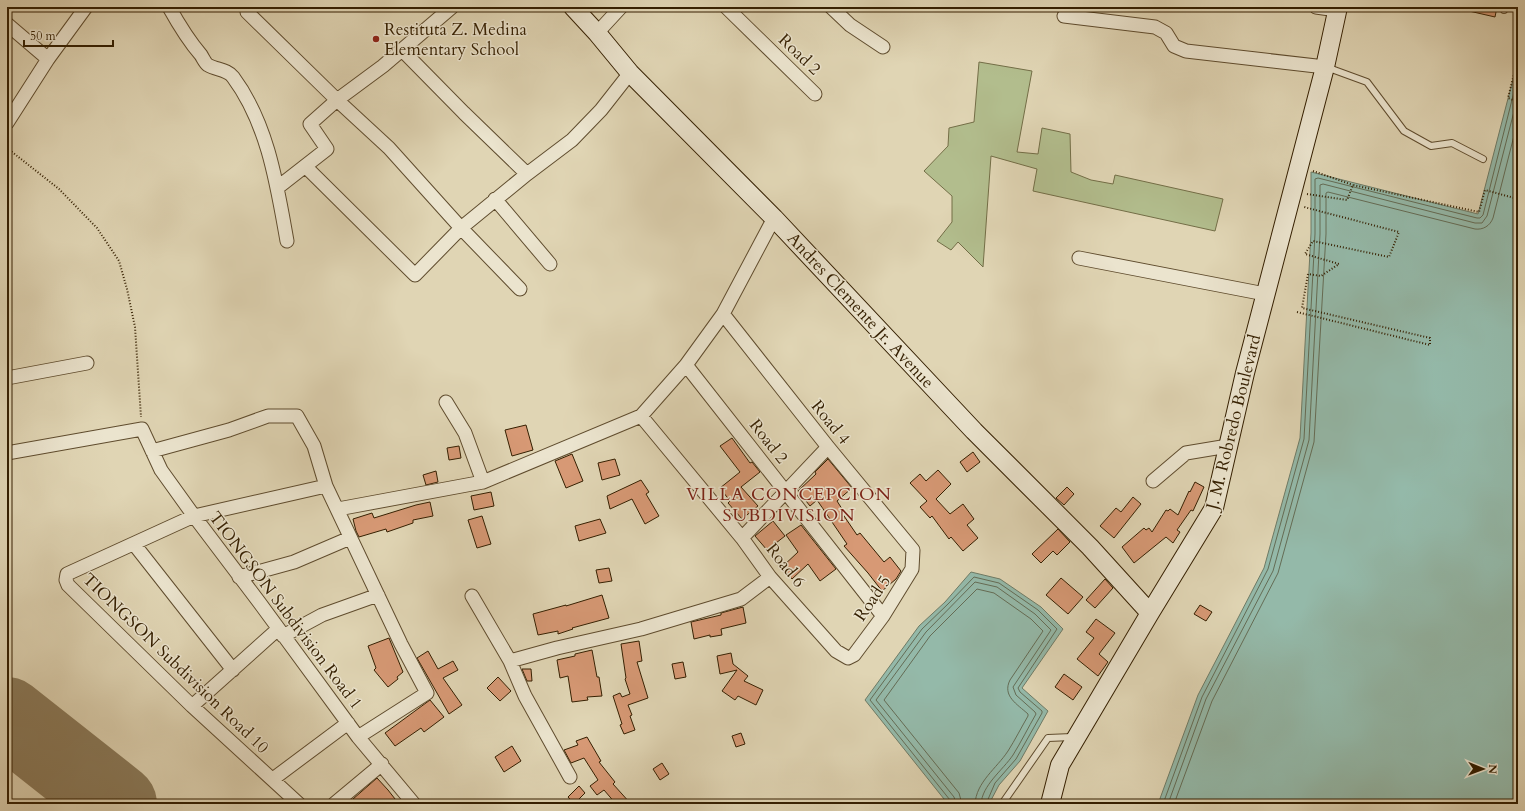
<svg xmlns="http://www.w3.org/2000/svg" width="1525" height="811" viewBox="0 0 1525 811" font-family="Cardo,serif">
  <rect width="100%" height="100%" fill="#e0d5b4"/>
  <filter id="stains"><feTurbulence type="fractalNoise" baseFrequency=".005" numOctaves="4"/><feColorMatrix values="0 0 0 0 .2 0 0 0 0 .09 0 0 0 0 .02 0 0 0 .5 -.17"/></filter>
  <radialGradient id="worn" r=".72"><stop offset=".6" stop-color="#630" stop-opacity="0"/><stop offset="1" stop-color="#630" stop-opacity=".3"/></radialGradient>
  <path fill="#b2bd8d" stroke="#736e47" d="M979 62 1032 71 1017 152 1038 154 1042 128 1070 134 1071 172 1091 180 1113 184 1115 175 1223 199 1215 231 1033 191 1037 169 991 156 983 267 958 242 951 250 937 241 952 222V196L924 171 948 146 949 128 974 122Z"/>
  <path fill="#94b9a9" stroke="#6e7b66" d="M1518 60V804H1158L1198 695 1264 568 1300 438 1311 233V172L1478 214Z
    M971 572 1000 579 1041 607 1063 629 1022 688 1048 711 1020 761 999 785 989 804H948L865 700 919 626 945 602Z"/>
  <g fill="none" stroke-linecap="round" stroke-linejoin="round">
    <path stroke="#646c55" stroke-width="1" d="M951 804 950 800 870 700 922 629 948 604 974 577 999 583 1038 610 1057 629 1018 688 1020 692 1042 711V713L1016 759 995 783 986 804
      M956 804 954 797 876 700 926 632 975 582 997 587 1035 614 1051 630 1013 687 1016 695 1035 712 1036 714C1028 728 1021 742 1013 755 1003 770 982 785 981 804
      M962 804 959 793 884 700 930 636 977 589 994 593 1031 619 1043 631 1010 680C1002 696 1017 704 1028 714V716C1021 728 1015 740 1008 751 997 768 976 782 975 804
      M1163 804 1202 697 1268 569 1304 439 1315 234V179L1318 178 1477 218H1480L1483 215 1518 76
      M1168 804 1206 699 1273 571 1309 440 1320 234V185L1323 184 1475 223H1482L1487 216 1518 96
      M1174 804 1212 701 1278 573 1314 442 1326 234V193L1328 192 1475 229C1483 230 1490 226 1493 218L1518 120"/>
    <path stroke="#8a7a5a" stroke-width="80" d="M7 717 117 804"/>
  </g>
  <path fill="#d79975" stroke="#341f01" d="M1469 7H1497L1495 17 1469 11Z
    M526 425 533 450 512 456 505 430Z
    M732 438 750 463 752 462 760 472 741 487 758 506 742 519 728 503 730 501 720 488 740 472 720 446Z
    M459 446 461 458 449 460 447 448Z
    M973 452 980 462 967 472 960 462Z
    M572 454 583 481 566 488 555 461Z
    M615 459 620 475 602 480 598 463Z
    M828 459 852 488 837 501 844 512 842 513 857 535 860 533 884 562 890 557 901 571 896 579 882 591 868 573 844 546 847 544 817 500 810 506 798 491 816 474 815 472Z
    M938 470 951 484 936 499 950 514 963 504 974 519 967 525 978 538 963 551 951 537 949 539 932 516 930 518 920 507 927 501 910 483 920 474 926 481Z
    M436 471 438 482 426 485 423 475Z
    M641 480 649 492 646 494 659 516 645 524 632 499 610 509 607 496Z
    M1195 482 1204 487 1193 511 1191 510 1177 530 1180 532 1173 543 1166 537 1134 563 1122 547 1144 528 1146 530 1149 528 1152 532 1166 510 1168 511 1170 509 1178 515 1189 491 1190 492Z
    M1067 487 1074 494 1064 505 1056 498Z
    M491 492 494 506 474 510 471 496Z
    M1133 497 1141 504 1114 538 1100 526 1116 508 1121 512Z
    M430 502 433 516 413 520V523L387 532 386 529 359 537 356 531 353 519 372 513 374 518 416 505Z
    M482 516 491 544 477 548 468 520Z
    M600 519 606 533 579 541 575 526Z
    M773 521 785 536 767 550 755 536Z
    M801 525 836 569 820 581 808 564 792 579 782 567 798 552 786 535Z
    M1058 529 1070 542 1057 555 1053 551 1041 563 1032 554Z
    M609 568 612 581 599 583 596 570Z
    M1061 578 1083 597 1068 614 1046 595Z
    M1105 579 1113 588 1095 608 1086 600Z
    M602 595 609 618 572 628 573 629 558 634V631L538 635 533 614 566 605V606Z
    M1200 605 1212 612 1206 621 1194 614Z
    M743 607 746 623 721 629 722 635 710 637V635L694 639 691 622 721 615V613Z
    M1096 619 1115 633 1099 654 1108 662 1098 676 1077 659 1094 638 1086 632Z
    M389 638 403 672 397 677 398 679 388 687 374 670 376 668 368 646Z
    M639 641 642 661 637 662 648 698 628 705 632 715 630 716 635 730 624 734 620 725 622 724 613 696 620 693 622 697 630 694 625 679 626 678 621 644Z
    M592 650 597 677H599L602 696 587 697 588 700 572 702 568 676 560 678 557 660 575 656V654Z
    M428 651 438 669 453 661 458 670 443 678 462 705 449 714 417 658Z
    M731 653 733 664 748 676 744 681 763 690 756 705 738 696 735 700 722 691 737 670 720 674 717 656Z
    M683 662 686 677 675 679 672 664Z
    M522 669H531L532 681H527Z
    M1064 674 1082 687 1073 700 1055 687Z
    M498 677 511 691 500 701 487 688Z
    M430 700 444 717 424 732 421 728 395 746 385 733Z
    M741 733 745 744 736 747 732 736Z
    M587 737 601 761 599 762 615 782 613 784 631 804H616L604 790 597 795 590 786 598 780 584 758 571 763 564 750 578 745 576 741Z
    M512 746 521 761 504 772 495 757Z
    M662 763 669 774 660 780 653 769Z
    M377 778 388 790 399 804H357L353 799Z
    M579 786 585 793 574 804 568 797Z"/>
  <g fill="none" stroke-linecap="round" stroke-linejoin="round">
    <defs>
      <path id="service" d="M1504 10V7
        M1326 67 1367 82 1404 131 1431 146 1452 143 1483 159
        M1002 804 1048 738 1072 737"/>
      <path id="minor" d="M169 7C179 25 188 40 201 55 203 58 205 63 208 65 216 70 227 69 233 77 268 124 277 185 287 241
        M251 7 247 12 337 100 310 124 327 149 277 188
        M452 7 383 66 337 100 389 148 461 228 520 289
        M726 7 815 94
        M831 7 850 25 883 47
        M1316 7 1337 10
        M1064 16 1155 27 1166 33 1174 46 1186 51 1325 67
        M7 24 48 59
        M597 33 621 7
        M402 50 464 113 527 174
        M7 123 48 59 86 7
        M306 167 415 275 461 228 527 174 572 140 601 110 630 73
        M495 199 550 264
        M1079 258 1265 294
        M686 365 883 616
        M7 378 87 363
        M641 416 742 538 770 577 836 651 848 658 854 655 883 616 912 569 913 550 828 447 723 314
        M152 451 229 430 268 416H297L314 446 326 486 194 516 67 574 66 580 68 585 192 706 299 804
        M7 453 142 429 161 470 194 516 259 602 358 737 414 804
        M1153 481 1186 453 1228 446
        M483 482 641 416 686 365 723 314 774 218
        M326 486 401 644 427 693 358 737
        M338 509 483 482 465 433 446 402
        M742 538 828 447
        M134 544 233 670
        M239 577 294 562 350 538
        M472 596 510 661
        M283 636 322 615 378 595
        M192 706 278 629
        M570 777 525 696 510 661 557 648 641 629 741 599 770 577
        M273 779 348 723
        M334 804 382 764"/>
      <path id="secondary" d="M573 7 597 33 630 73 774 218 974 431 1090 547 1150 613
        M1050 804 1060 765 1150 613 1214 508 1245 373 1325 67 1338 7"/>
    </defs>
    <use href="#service" stroke="#5f4c2e" stroke-width="8"/>
    <use href="#minor" stroke="#5f4c2e" stroke-width="15"/>
    <use href="#secondary" stroke="#341f01" stroke-width="20"/>
    <path stroke="#341f01" stroke-width="2" stroke-dasharray="1 2" stroke-linecap="butt" d="M1518 58 1508 98 1518 102
      M7 148 59 189 97 228 119 261 127 289 135 327 141 417
      M1313 171 1353 185
      M1307 194 1347 200 1353 185 1479 212 1485 190 1518 199
      M1297 312 1430 345V338L1302 308 1308 274 1321 276 1339 264 1305 254 1313 241 1389 257 1399 232 1304 207"/>
    <use href="#service" stroke="#ebe4ce" stroke-width="6"/>
    <use href="#minor" stroke="#ebe4ce" stroke-width="13"/>
    <use href="#secondary" stroke="#ebe4ce" stroke-width="18"/>
  </g>
  <circle fill="#8f2418" stroke="#ebe4ce" stroke-width="1.5" cx="376" cy="39" r="4"/>
  <g text-anchor="middle" stroke-width="3" stroke-linejoin="round" paint-order="stroke">
    <g font-size="17" fill="#341f01" stroke="#ebe4ce" text-anchor="start">
      <text x="384" y="35">Restituta Z. Medina<tspan x="384" dy="20">Elementary School</tspan></text>
    </g>
    <g font-size="17" fill="#341f01" stroke="#ebe4ce">
      <text transform="translate(800 54) rotate(44)" y="6">Road 2</text>
      <text transform="translate(861 310) rotate(47)" y="6">Andres Clemente Jr. Avenue</text>
      <text transform="translate(831 422) rotate(51)" y="6">Road 4</text>
      <text transform="translate(1233 422) rotate(-76)" y="6">J. M. Robredo Boulevard</text>
      <text transform="translate(769 441) rotate(52)" y="6">Road 2</text>
      <text transform="translate(786 565) rotate(51)" y="6">Road 6</text>
      <text transform="translate(872 598) rotate(-56)" y="6">Road 5</text>
      <text transform="translate(286 610) rotate(53)" y="6">TIONGSON Subdivision Road 1</text>
      <text transform="translate(176 663) rotate(44)" y="6">TIONGSON Subdivision Road 10</text>
    </g>
    <g font-size="18" letter-spacing="1" fill="#7a1f14" stroke="#ebe4ce">
      <text x="789" y="500">VILLA CONCEPCION<tspan x="789" dy="21">SUBDIVISION</tspan></text>
    </g>
  </g>
  <rect width="1525" height="811" fill="none" stroke="#e0d5b4" stroke-width="24"/>
  <rect x="8" y="8" width="1509" height="795" fill="none" stroke="#341f01" stroke-width="2"/>
  <rect x="12" y="12" width="1501" height="787" fill="none" stroke="#341f01"/>
  <g transform="translate(1483 769) rotate(91)" stroke="#ebe4ce" stroke-width="3" paint-order="stroke">
  <path d="M0-3L7 15L0 10L-7 15Z" fill="#341f01"/>
  <text y="-6" font-size="11" font-weight="bold" text-anchor="middle" fill="#341f01">N</text>
  </g>
  <path d="M24 40v6h89v-6" fill="none" stroke="#341f01" stroke-width="2"/>
  <text x="30" y="40" font-size="12" fill="#341f01" stroke="#ebe4ce" stroke-width="3" paint-order="stroke">50 m</text>
  <rect width="100%" height="100%" filter="url(#stains)"/>
  <rect width="100%" height="100%" fill="url(#worn)"/>
</svg>
